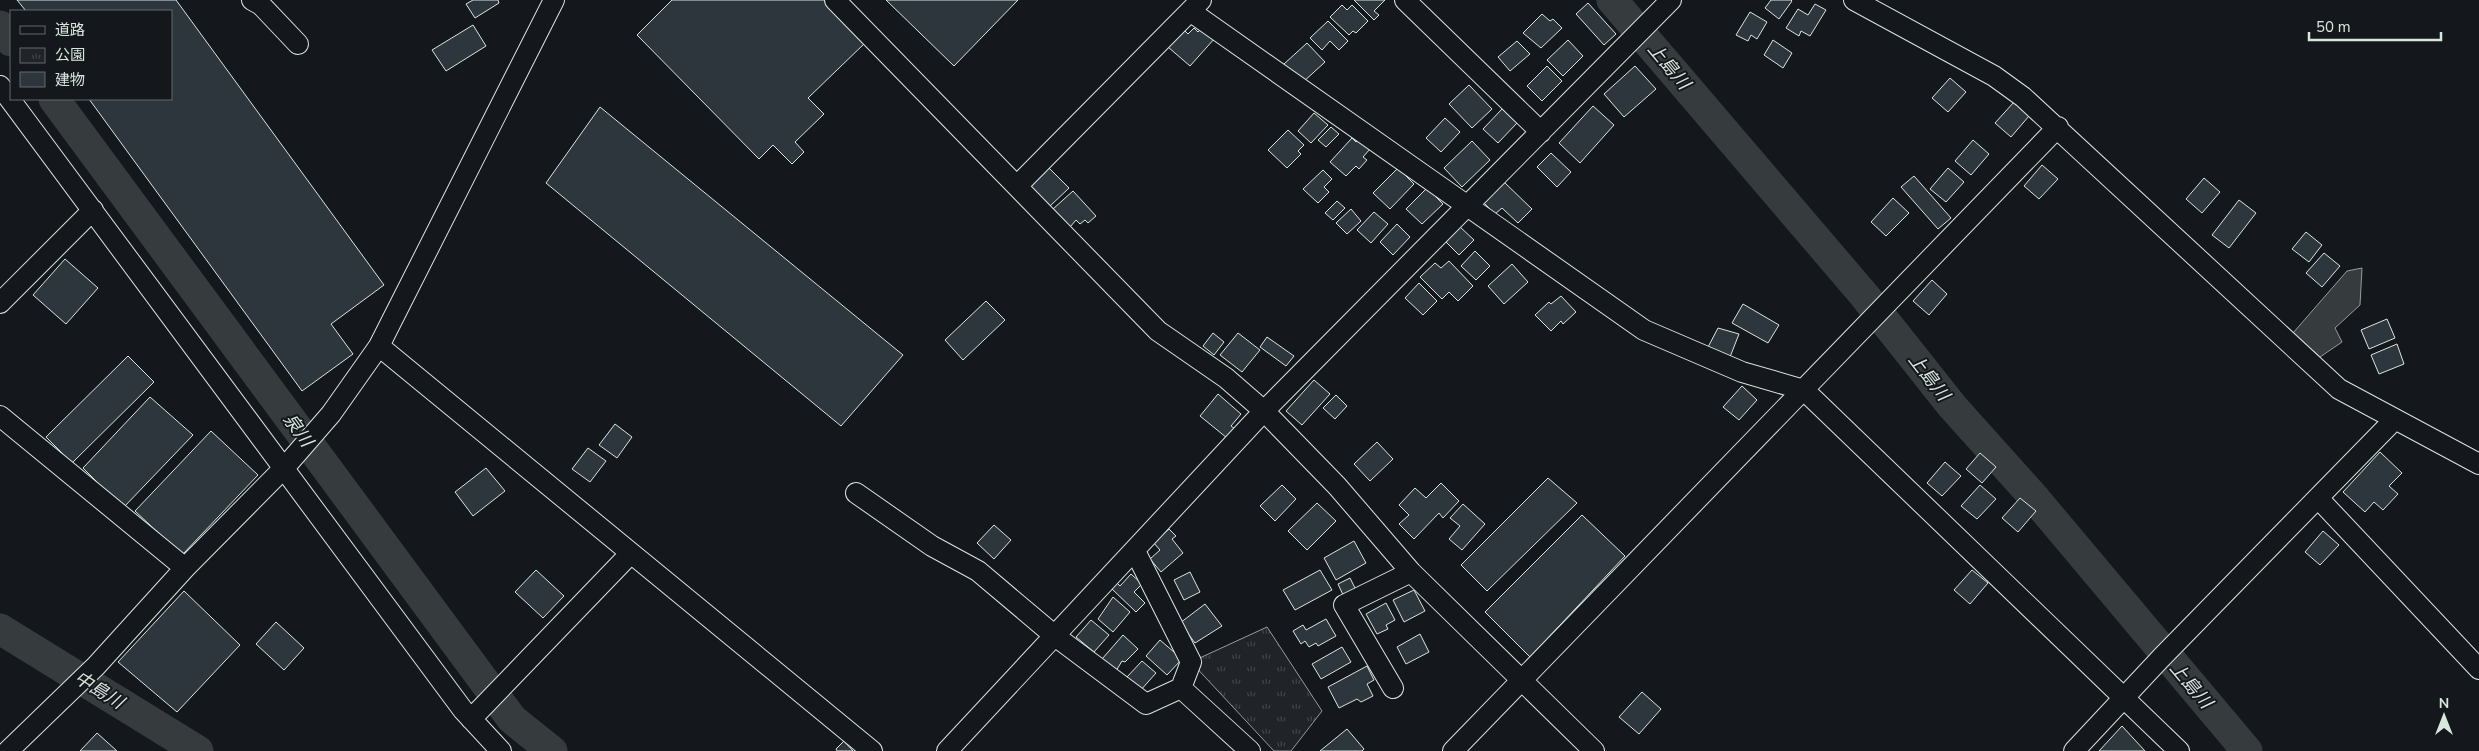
<svg xmlns="http://www.w3.org/2000/svg" width="2479" height="751" viewBox="0 0 2479 751" font-family="'Nunito Sans','Noto Sans JP',sans-serif">
  <defs>
    <pattern id="park-tufts" width="24" height="20" patternUnits="userSpaceOnUse" patternTransform="scale(1.25)"><rect width="24" height="20" fill="#202428"/><path d="M3 7l-1-3M5 7V3M7 7l1-3M15 17l-1-3M17 17v-4M19 17l1-3" fill="none" stroke="#404447"/></pattern>
  </defs>
  <rect width="100%" height="100%" fill="#14181c"/>
  <path fill="url(#park-tufts)" stroke="#939e99" d="M1267 627 1322 711 1291 751H1274L1191 662Z"/>
  <path fill="#363b3e" stroke="#939e99" d="M2362 268 2360 305 2335 328 2342 342 2320 357 2293 333 2347 271Z"/>
  <g fill="none" stroke-linecap="round" stroke-linejoin="round">
    <path stroke="#363b3e" stroke-width="31" d="M1612 0 1864 295 1952 406 2031 494 2247 751
      M0 26 11 41
      M54 99 512 719 552 751
      M0 629 198 751"/>
  </g>
  <path fill="#2c363c" stroke="#d8e6dc" d="M17 0H176L384 285 331 324 353 354 302 391 89 99H171V11H26Z
    M473 0H498L499 3 475 18 466 4Z
    M672 0H824L866 42 808 98 824 114 795 142 804 152 792 164 773 145 759 159 637 35Z
    M886 0H1018L954 66Z
    M1354 0H1385L1374 11 1379 15 1374 20Z
    M1771 0H1791L1792 1 1779 19 1765 8Z
    M1588 3 1616 34 1604 45 1576 14Z
    M1815 4 1826 10 1810 36 1801 31 1799 36 1786 28 1798 9 1808 15Z
    M1342 5 1347 10 1352 5 1368 21 1356 33 1353 31 1349 35 1330 17Z
    M1750 12 1767 22 1757 39 1751 35 1748 41 1736 35Z
    M1542 14 1550 21 1553 19 1562 28 1541 48 1523 33Z
    M1328 21 1348 41 1339 50 1330 41 1322 50 1310 38Z
    M473 25 486 46 446 71 432 50Z
    M1203 27 1215 38 1190 66 1168 47 1184 30 1188 34 1194 28 1198 32Z
    M1568 40 1583 56 1563 76 1547 60Z
    M1773 40 1792 53 1783 68 1764 55Z
    M1517 41 1530 54 1510 71 1498 57Z
    M1307 43 1325 62 1302 83 1284 64Z
    M1547 66 1562 81 1542 101 1527 86Z
    M1635 66 1656 89 1624 117 1604 94Z
    M1950 78 1966 92 1948 112 1932 98Z
    M1469 85 1492 109 1472 128 1449 104Z
    M2014 102 2029 116 2011 137 1995 123Z
    M1593 106 1614 125 1580 163 1559 143Z
    M600 107 903 355 841 426 546 183Z
    M1502 109 1517 123 1498 143 1483 129Z
    M1314 113 1328 125 1311 143 1298 131Z
    M1445 118 1460 132 1441 152 1426 138Z
    M1331 127 1339 134 1326 147 1318 140Z
    M1288 130 1304 145 1298 151 1301 154 1287 168 1268 150Z
    M1352 138 1356 142 1359 139 1370 149 1363 157 1367 160 1359 169 1356 166 1346 176 1330 162Z
    M1973 140 1989 154 1971 175 1955 161Z
    M1472 141 1490 160 1462 187 1444 168Z
    M1551 153 1571 172 1557 187 1537 167Z
    M2042 165 2058 179 2039 199 2024 186Z
    M1049 168 1069 188 1049 207 1030 187Z
    M1398 168 1414 184 1390 209 1373 193Z
    M1948 168 1964 182 1946 202 1930 189Z
    M1323 170 1332 179 1324 187 1329 192 1318 203 1303 189Z
    M1914 176 1951 218 1938 229 1901 187Z
    M2204 178 2220 192 2202 213 2186 199Z
    M1504 182 1532 209 1518 223 1502 208 1495 214 1484 203Z
    M1427 188 1443 204 1422 224 1406 209Z
    M1073 191 1096 216 1088 223 1085 220 1080 224 1076 220 1070 227 1053 209Z
    M1893 198 1909 213 1886 236 1871 222Z
    M2239 200 2256 213 2229 248 2212 235Z
    M1337 201 1345 208 1333 220 1325 213Z
    M1351 209 1361 221 1347 234 1336 223Z
    M1374 212 1388 224 1371 243 1357 230Z
    M1397 224 1410 237 1393 255 1380 242Z
    M1459 226 1474 240 1459 255 1445 241Z
    M2306 232 2322 245 2309 262 2292 249Z
    M1475 251 1490 266 1476 280 1461 266Z
    M2324 253 2340 266 2322 287 2306 273Z
    M65 259 98 288 66 324 33 295Z
    M1449 261 1473 286 1458 301 1449 292 1442 299 1420 277 1435 263 1441 268Z
    M1512 264 1528 282 1504 304 1488 286Z
    M1932 280 1947 294 1929 315 1913 301Z
    M1419 283 1437 301 1423 315 1405 298Z
    M1561 296 1576 312 1563 324 1561 321 1551 331 1535 315 1549 302 1551 304Z
    M986 301 1005 320 963 360 945 340Z
    M1743 304 1779 325 1768 343 1732 323Z
    M2387 319 2395 338 2369 349 2361 330Z
    M1718 328 1739 334 1730 357 1707 349Z
    M1213 333 1224 342 1214 355 1203 346Z
    M1238 333 1260 350 1242 372 1220 355Z
    M1267 337 1294 356 1286 366 1260 347Z
    M2397 344 2404 364 2379 374 2371 355Z
    M128 356 154 382 72 463 46 437Z
    M1314 380 1330 394 1302 425 1286 411Z
    M1742 386 1757 400 1739 420 1723 407Z
    M1218 394 1241 414 1231 426 1235 429 1227 438 1200 416Z
    M1336 395 1347 406 1335 419 1323 408Z
    M150 397 193 435 123 508 83 468Z
    M615 424 632 437 617 458 599 445Z
    M211 431 258 475 182 555 135 511Z
    M1377 442 1393 459 1370 481 1354 464Z
    M588 448 606 461 590 482 572 469Z
    M2380 452 2402 473 2389 486 2398 494 2383 510 2374 502 2365 512 2343 492Z
    M1980 453 1996 467 1982 483 1966 469Z
    M1945 462 1961 476 1942 496 1927 483Z
    M486 468 505 491 473 516 455 492Z
    M1548 478 1577 503 1487 591 1461 565Z
    M1441 483 1459 501 1443 518 1439 513 1414 539 1399 524 1409 515 1399 505 1415 488 1426 498Z
    M1282 485 1296 499 1275 521 1260 506Z
    M1980 485 1996 499 1977 519 1961 506Z
    M2020 498 2036 511 2018 532 2002 518Z
    M1317 503 1336 521 1307 550 1288 531Z
    M1463 504 1485 524 1462 550 1449 539 1460 526 1450 518Z
    M1582 515 1625 556 1530 657 1485 612Z
    M994 525 1011 540 994 559 977 543Z
    M1169 529 1176 536 1172 539 1183 553 1161 572 1150 559 1160 550 1153 542Z
    M2323 531 2339 545 2320 565 2305 552Z
    M1354 541 1366 563 1336 580 1324 558Z
    M536 570 564 596 543 618 515 592Z
    M1320 570 1332 590 1295 610 1283 590Z
    M1972 570 1988 583 1970 604 1954 590Z
    M1190 572 1200 592 1184 600 1174 580Z
    M1131 574 1142 584 1134 592 1145 603 1136 612 1112 589 1117 583 1120 586Z
    M1350 578 1356 590 1344 597 1338 584Z
    M1414 590 1425 611 1404 622 1393 600Z
    M184 591 240 645 177 712 118 662Z
    M1113 597 1130 612 1113 632 1098 619Z
    M1386 603 1395 620 1386 625 1388 629 1377 634 1366 614Z
    M1205 604 1222 626 1195 643 1180 623Z
    M1326 619 1336 636 1318 646 1316 643 1309 647 1305 641 1301 644 1293 631 1303 625 1306 630Z
    M1091 620 1109 635 1094 652 1076 637Z
    M276 622 304 648 284 670 256 644Z
    M1420 634 1429 652 1406 664 1397 647Z
    M1123 635 1138 649 1125 662 1122 661 1116 671 1102 659Z
    M1160 640 1182 659 1167 675 1146 656Z
    M1342 647 1351 662 1321 679 1312 664Z
    M1142 661 1156 673 1140 691 1126 678Z
    M1367 666 1374 680 1367 684 1373 696 1361 702 1357 699 1339 708 1328 687Z
    M1642 692 1661 709 1639 734 1619 717Z
    M2122 726 2145 751H2099Z
    M1347 729 1364 749 1362 751H1320Z
    M97 733 117 751H80Z
    M844 741 853 751H837L836 749Z"/>
  <g fill="none" stroke-linecap="round" stroke-linejoin="round">
    <defs>
      <path id="minor" d="M252 0 261 5 298 44
        M835 0 1158 331 1226 378 1264 411 1337 486 1411 572 1594 751
        M1405 0 1541 132
        M1854 0 1994 76 2023 97 2339 389 2479 464
        M1190 11 1644 330 1742 372 1804 390 2179 751
        M0 86 463 710 501 751
        M1017 186 1201 0
        M0 303 93 210
        M379 346 872 751
        M0 416 185 568
        M856 493 932 546 978 571 1055 636 1146 704 1181 688 1250 751
        M2318 498 2479 669
        M1135 551 1191 662 1181 688
        M1393 688 1344 605 1411 572
        M471 719 631 553
        M8 751 96 666 185 568 285 467 331 414 379 346 554 0
        M947 751 1264 411 1671 0
        M1453 751 2058 127
        M2074 751 2161 658 2395 419"/>
    </defs>
    <use href="#minor" stroke="#d8e6dc" stroke-width="22"/>
    <use href="#minor" stroke="#14181c" stroke-width="20"/>
  </g>
  <g text-anchor="middle" stroke-width="4" stroke-linejoin="round" paint-order="stroke">
    <g font-size="18" font-style="italic" fill="#d8e6dc" stroke="#14181c">
      <text transform="translate(1669 66) rotate(50)" y="6">上島川</text>
      <text transform="translate(1929 377) rotate(52)" y="6">上島川</text>
      <text transform="translate(298 430) rotate(54)" y="6">泉川</text>
      <text transform="translate(2191 685) rotate(50)" y="6">上島川</text>
      <text transform="translate(99 690) rotate(32)" y="6">中島川</text>
    </g>
  </g>
  <rect x="10" y="10" width="162" height="90" fill="#14181c" stroke="#626a69"/>
  <rect x="20" y="26" width="25" height="8" fill="#14181c" stroke="#626a69"/>
  <text x="55" y="35" font-size="15" fill="#d8e6dc">道路</text>
  <rect x="20" y="48" width="25" height="15" fill="url(#park-tufts)" stroke="#626a69"/>
  <text x="55" y="60" font-size="15" fill="#d8e6dc">公園</text>
  <rect x="20" y="72" width="25" height="15" fill="#2c363c" stroke="#626a69"/>
  <text x="55" y="85" font-size="15" fill="#d8e6dc">建物</text>
  <g transform="translate(2444 716)" stroke="#14181c" stroke-width="4" paint-order="stroke">
  <path d="M0-4L9 19L0 12L-9 19Z" fill="#d8e6dc"/>
  <text y="-8" font-size="14" font-weight="bold" text-anchor="middle" fill="#d8e6dc">N</text>
  </g>
  <path d="M2309 32v8h132v-8" fill="none" stroke="#d8e6dc" stroke-width="2.5"/>
  <text x="2316" y="32" font-size="15" fill="#d8e6dc" stroke="#14181c" stroke-width="4" paint-order="stroke">50 m</text>
</svg>
